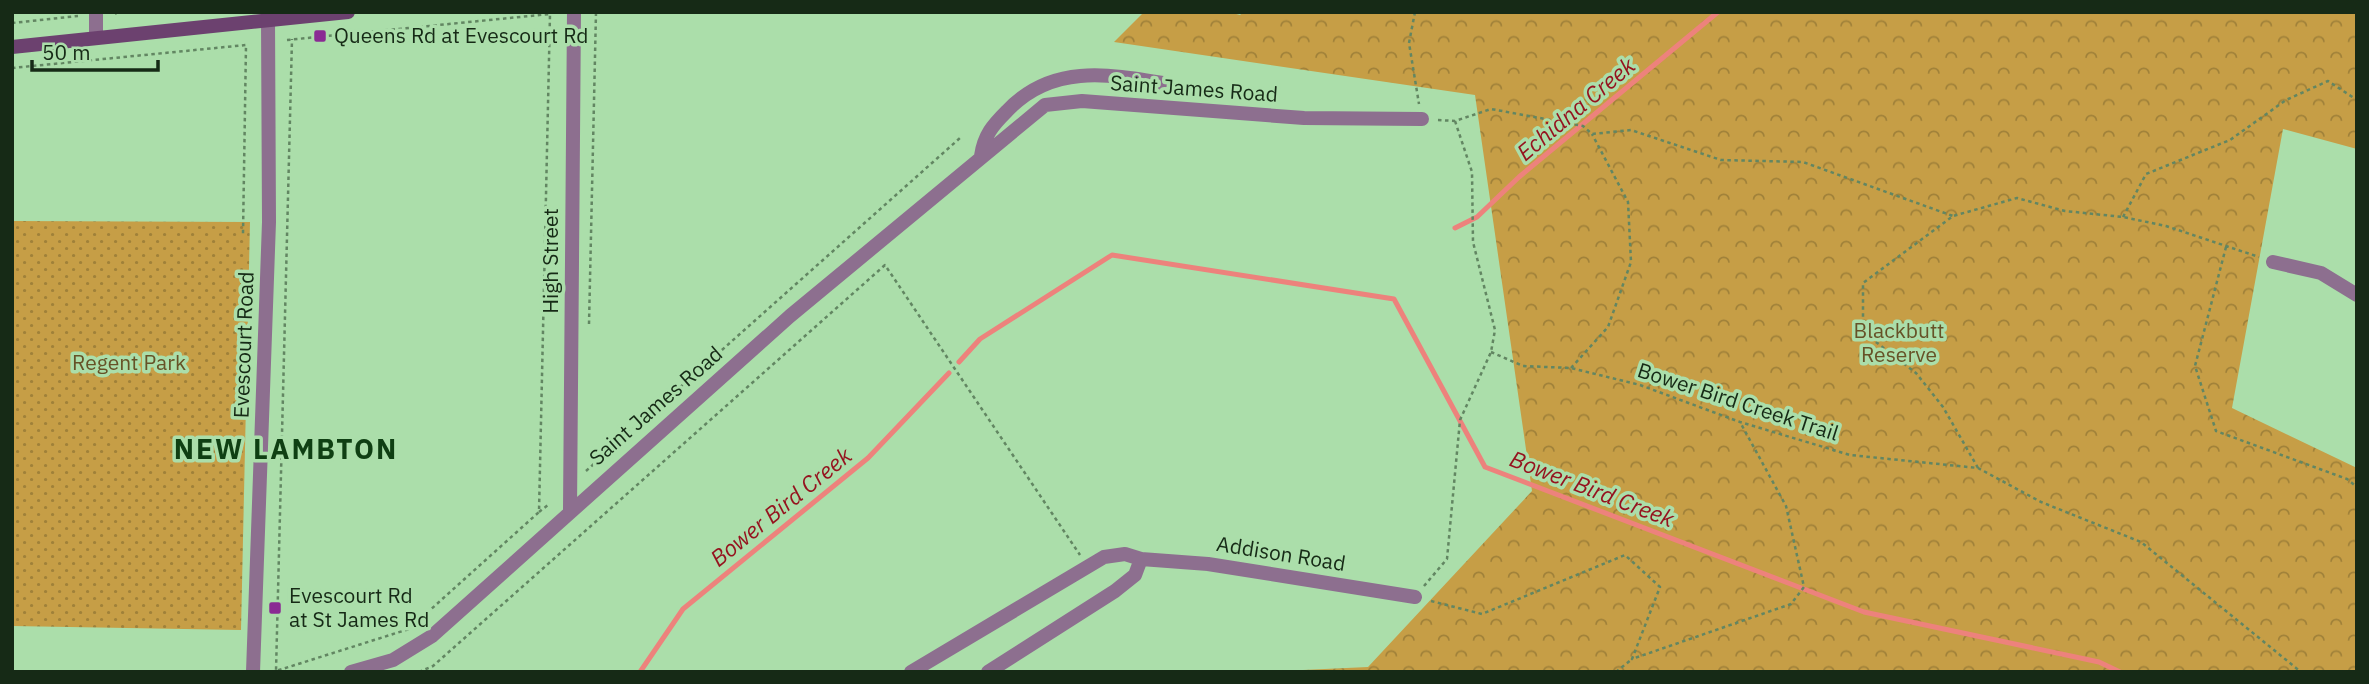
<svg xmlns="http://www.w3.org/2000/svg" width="2369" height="684" viewBox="0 0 2369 684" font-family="'IBM Plex Sans',sans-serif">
  <defs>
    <pattern id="forest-crowns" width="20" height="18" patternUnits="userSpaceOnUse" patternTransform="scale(1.75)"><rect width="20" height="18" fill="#c69e46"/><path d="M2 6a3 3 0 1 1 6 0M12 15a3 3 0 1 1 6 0" fill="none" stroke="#a08139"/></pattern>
    <pattern id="park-dots" width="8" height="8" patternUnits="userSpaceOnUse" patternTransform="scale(1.75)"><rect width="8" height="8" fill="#c69e46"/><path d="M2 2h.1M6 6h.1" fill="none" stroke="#a08139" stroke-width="1.8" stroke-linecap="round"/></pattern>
  </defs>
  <rect width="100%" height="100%" fill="#abdeaa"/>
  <path fill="url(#forest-crowns)" d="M1144 12H1229L1240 15 1243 12H2357V149L2283 129 2232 408 2357 468V672H1256L1368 667 1532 491 1475 95 1114 42Z"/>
  <path fill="url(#park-dots)" d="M12 221 250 222 241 630 12 626Z"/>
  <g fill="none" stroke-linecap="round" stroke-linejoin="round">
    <path stroke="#ed827c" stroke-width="5" d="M1455 228 1477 217 1519 177 1718 12
      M959 362 980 339 1112 255 1394 299 1485 467 1864 612 2099 662 2120 672
      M640 672 683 609 868 458 949 373"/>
    <path stroke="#628662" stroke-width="2.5" stroke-dasharray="3.5 3.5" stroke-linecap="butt" d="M1415 12 1409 43 1419 104
      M115 14 118 12
      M12 23 78 16
      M287 40 550 14 539 512 409 629 276 671 292 39
      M12 68 246 45 243 234
      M1438 120 1455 121 1491 109 1583 126 1592 134 1631 130 1721 160 1803 162 1953 216
      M2123 217 2146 174 2230 140 2286 100 2328 81 2357 100
      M2226 247 2195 366 2216 431 2347 479 2357 487
      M589 324 596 12
      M1491 352 1523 366 1571 368 1640 385 1740 422 1850 455 1978 468 2041 502 2141 542 2301 672
      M1571 368 1608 327 1631 262 1628 202 1592 134
      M1978 468 1943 407 1916 373 1863 332V283L1953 216 2017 198 2065 211 2123 217 2166 226 2259 257
      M586 471 960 138
      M539 512 548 505
      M1424 586 1447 559 1460 420 1491 352 1495 330 1473 242 1472 172 1455 121
      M1431 601 1482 614 1625 555 1660 587 1632 659 1791 604 1804 587 1786 506 1740 422
      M419 672 433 666 885 265 1080 555
      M1616 672 1632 659"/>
    <path stroke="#8d6f8f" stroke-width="14" d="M96 37V12
      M981 156C984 135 993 125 1007 111 1052 63 1109 74 1169 84
      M2273 262 2321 273 2357 295
      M570 510 574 12
      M253 672 269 222 268 20
      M351 672 393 660 432 636 790 316 1045 105 1082 101 1304 118 1422 119
      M911 672 1104 557 1125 554 1141 559 1208 564 1415 597
      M988 672 1115 591 1135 575 1141 559"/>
    <path stroke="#6c416f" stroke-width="14" d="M12 47 348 12"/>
  </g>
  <g fill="#8a2a93" stroke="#abdeaa" stroke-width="2.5">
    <rect x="313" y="29" width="14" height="14" rx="3.5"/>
    <rect x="268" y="601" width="14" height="14" rx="3.5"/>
  </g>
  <g text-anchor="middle" stroke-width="7" stroke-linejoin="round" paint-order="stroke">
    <g font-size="21" fill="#162a16" stroke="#abdeaa" text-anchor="start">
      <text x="334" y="43">Queens Rd at Evescourt Rd</text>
      <text x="289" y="603">Evescourt Rd<tspan x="289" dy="24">at St James Rd</tspan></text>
    </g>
    <g font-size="21" fill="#162a16" stroke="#abdeaa">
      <text transform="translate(1194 89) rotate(4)" y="7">Saint James Road</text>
      <text transform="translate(551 261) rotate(-90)" y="7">High Street</text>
      <text transform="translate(244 345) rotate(-88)" y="7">Evescourt Road</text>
      <text transform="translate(1738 402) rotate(18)" y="7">Bower Bird Creek Trail</text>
      <text transform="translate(656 406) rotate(-41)" y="7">Saint James Road</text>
      <text transform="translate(1281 554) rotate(9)" y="7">Addison Road</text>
    </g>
    <g font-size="21" fill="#665227" stroke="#abdeaa">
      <text x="1899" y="338">Blackbutt<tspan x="1899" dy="24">Reserve</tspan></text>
      <text x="129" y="370">Regent Park</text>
    </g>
    <g font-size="23" font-style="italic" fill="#95121e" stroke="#abdeaa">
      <text transform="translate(1576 109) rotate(-40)" y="8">Echidna Creek</text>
      <text transform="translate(1592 489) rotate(21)" y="8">Bower Bird Creek</text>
      <text transform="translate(781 507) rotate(-39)" y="8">Bower Bird Creek</text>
    </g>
    <g font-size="28" font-weight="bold" letter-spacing="2" fill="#0f3f13" stroke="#abdeaa">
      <text x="286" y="459">NEW LAMBTON</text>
    </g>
  </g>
  <rect width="2369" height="684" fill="none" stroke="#162a16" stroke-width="28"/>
  <path d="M32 60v10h126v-10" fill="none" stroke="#162a16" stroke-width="3.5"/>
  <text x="42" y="60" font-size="21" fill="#162a16" stroke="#abdeaa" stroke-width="5" paint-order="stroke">50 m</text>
</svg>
